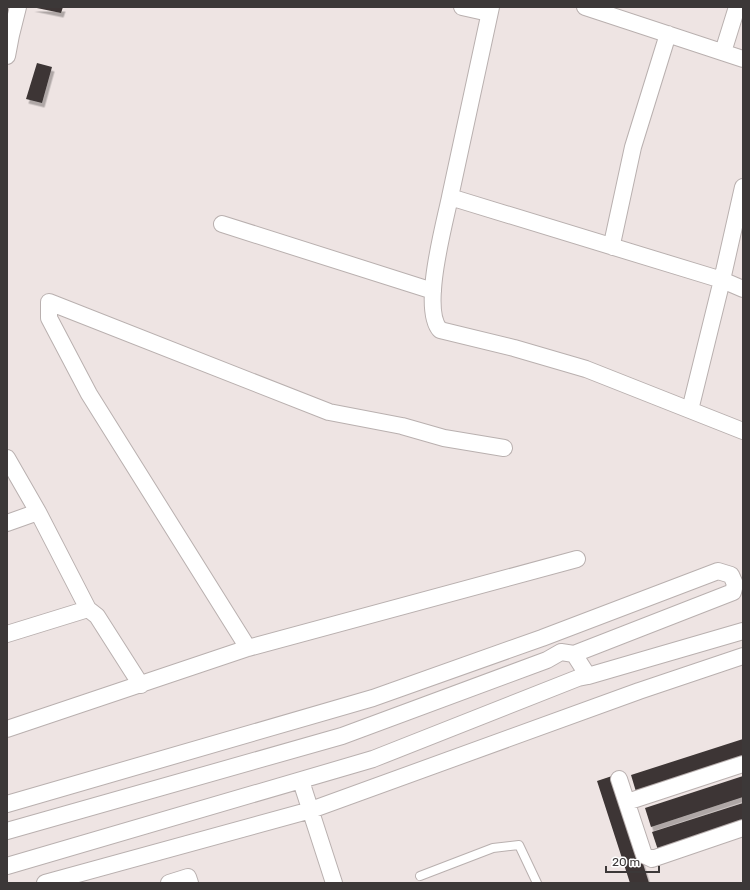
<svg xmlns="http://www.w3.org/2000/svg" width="750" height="890" viewBox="0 0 750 890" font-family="Rubik,sans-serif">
  <defs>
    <filter id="shadow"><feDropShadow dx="2.5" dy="4.5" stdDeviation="0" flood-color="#0004"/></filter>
  </defs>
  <rect width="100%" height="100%" fill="#eee4e3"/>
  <path fill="#3d3635" filter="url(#shadow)" d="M32 7H63L61 13Z
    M37 63 52 67 42 103 26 99Z
    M743 739V761L637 795 631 775Z
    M615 775 649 883H630L597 781Z
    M743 776V797L651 827 645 808Z
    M743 803V823L658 850 652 832Z"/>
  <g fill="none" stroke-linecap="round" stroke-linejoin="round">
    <defs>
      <path id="service" d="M420 876 493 848 519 845 537 883"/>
      <path id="minor" d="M462 7 489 13
        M491 7 450 197 722 280 743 187
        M585 7 743 59
        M7 34 11 35 18 7
        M723 52 737 7
        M7 56 11 35
        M450 197C444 226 421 309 440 330L514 348 586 369 743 431
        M222 224 433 291
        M613 247 612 244 633 147 668 34
        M690 410 722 280 743 289
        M7 458 38 512
        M7 523 38 512 88 609 97 616 141 685
        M7 634 88 609
        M248 648 89 394 49 318V302L329 412 402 426 444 438 504 448
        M588 676 743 631
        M7 729 248 648 577 559
        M619 779 644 855 652 859 743 828
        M301 781 334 883
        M627 802 743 764
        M7 804 373 698 542 638 718 571 731 575 735 584 733 592 574 654
        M7 831 342 736 547 660 561 652 574 654 588 676 578 678 373 759 7 866
        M45 883 311 810 639 691 743 656
        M169 883 188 877 190 883"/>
    </defs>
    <use href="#service" stroke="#b9b0af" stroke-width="10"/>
    <use href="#minor" stroke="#b9b0af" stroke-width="18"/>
    <use href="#service" stroke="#fff" stroke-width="8"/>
    <use href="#minor" stroke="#fff" stroke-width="16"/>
  </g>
  <rect width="750" height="890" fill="none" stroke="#3c3838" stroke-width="16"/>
  <path d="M606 866v6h53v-6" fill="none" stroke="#3c3838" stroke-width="2"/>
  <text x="612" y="866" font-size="12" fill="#3c3838" stroke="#ffffff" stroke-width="3" paint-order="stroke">20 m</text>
</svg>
